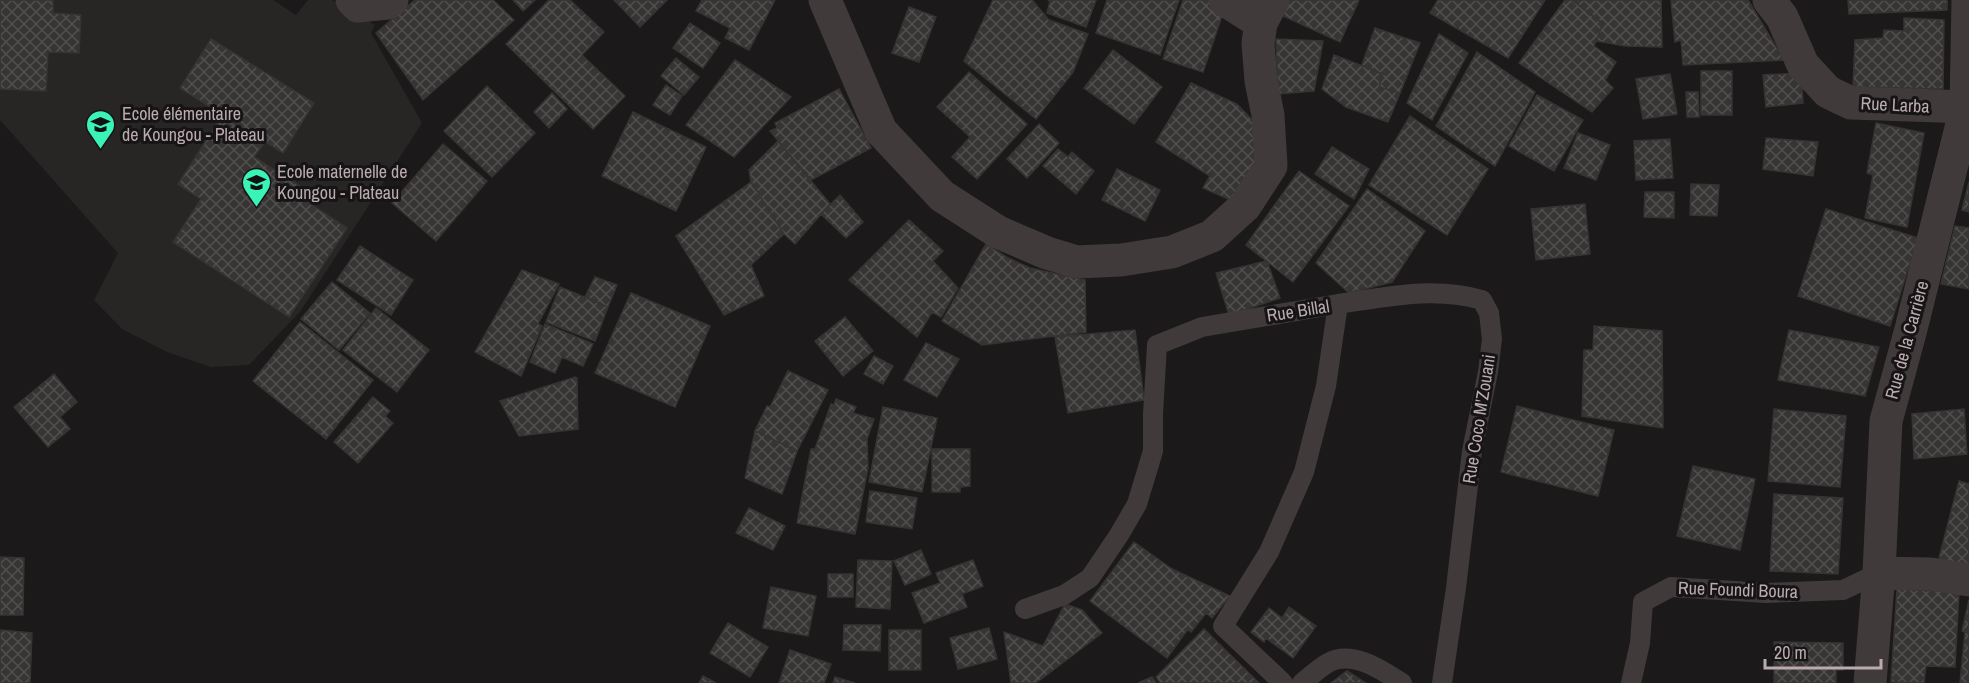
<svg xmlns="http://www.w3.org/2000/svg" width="1969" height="683" viewBox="0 0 1969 683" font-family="'Archivo Narrow',sans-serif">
  <defs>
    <pattern id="building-cross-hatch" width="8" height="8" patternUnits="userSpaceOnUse" patternTransform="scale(1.5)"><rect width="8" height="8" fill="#373434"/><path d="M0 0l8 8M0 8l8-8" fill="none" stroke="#524f4f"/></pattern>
  </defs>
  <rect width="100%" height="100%" fill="#1b1919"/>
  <path fill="#282525" d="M0 0H273L296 15 308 0H332L375 25 371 33 422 123 300 312 249 365 211 367 167 352 122 329 94 300 118 253 0 120Z"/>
  <path fill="url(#building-cross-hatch)" stroke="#373333" stroke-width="1.5" d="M0 0H53V13L81 15 79 53 48 52 46 91 0 89Z
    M415 0H493L514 20 423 100 376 33Z
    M513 0H535L523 11Z
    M549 0H570L604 32 582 55 625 96 593 129 506 44Z
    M614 0H667L640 27Z
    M702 0H775L749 50 725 38 730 28 696 11Z
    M993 0H1032L1049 20 1088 34 1073 72 1036 119 964 61Z
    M1048 0H1096L1086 27 1047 13 1050 1Z
    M1107 0H1179L1160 55 1096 33Z
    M1183 0H1213L1226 4 1203 72 1163 59Z
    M1288 0H1359L1340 42 1281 15Z
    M1438 0H1545L1508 58 1430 13Z
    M1565 0H1572L1603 24 1594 46 1616 62 1605 80 1613 88 1592 112 1519 63Z
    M1572 0H1661L1662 47 1625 46 1596 41 1603 24Z
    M1671 0H1748L1784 60 1683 65 1681 40 1675 42Z
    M1848 0H1947V10L1849 14Z
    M909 7 936 17 919 62 892 53Z
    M1904 18 1944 20 1943 89 1853 87 1855 40 1883 38 1884 30 1904 31Z
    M690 23 720 43 703 68 673 48Z
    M1375 28 1420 43 1400 93 1379 87 1383 74 1362 65Z
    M1439 34 1468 53 1432 120 1407 103Z
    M211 39 314 103 283 153 180 88Z
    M1276 39 1323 41 1314 91 1278 94Z
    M1113 50 1162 87 1134 124 1084 88Z
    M1477 52 1535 92 1495 166 1436 126Z
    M1334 55 1383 74 1379 87 1400 93 1388 122 1346 107 1322 89Z
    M676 58 699 77 684 95 661 76Z
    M735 60 791 97 734 157 686 125Z
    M1701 71H1732V115H1701Z
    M969 72 1027 124 977 179 952 157 970 137 937 107Z
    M1801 73 1803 103 1766 107 1763 75Z
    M1670 74 1677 114 1643 119 1636 79Z
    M1191 83 1237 104 1258 126 1256 163 1235 202 1203 188 1210 176 1156 142Z
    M666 85 682 96 670 115 653 105Z
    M487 86 535 133 492 177 444 131Z
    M839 89 871 148 811 180 770 131 777 128 775 123Z
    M1686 92H1698L1699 117H1687Z
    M552 93 567 109 549 128 534 112Z
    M1537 95 1583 120 1554 171 1509 146Z
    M633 112 706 147 676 211 602 176Z
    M222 116 264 143 254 157 303 188 298 196 347 228 289 317 173 242 201 199 178 184Z
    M1410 116 1488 169 1447 235 1369 185Z
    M1876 123 1924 133 1907 227 1865 218 1873 175 1867 173Z
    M1039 124 1059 143 1027 178 1007 159Z
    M1578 133 1610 145 1596 180 1564 168Z
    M1766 138 1818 142 1813 176 1763 169Z
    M1670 139 1673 178 1636 180 1634 141Z
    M778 141 830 204 795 244 784 234 751 182 749 170Z
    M443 144 487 181 436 241 392 203Z
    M1332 147 1369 169 1354 199 1315 174Z
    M1058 149 1068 157 1072 152 1094 171 1076 194 1043 166Z
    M1117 169 1160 190 1145 221 1102 200Z
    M1299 171 1349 206 1293 282 1246 245Z
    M751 182 784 234 751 265 764 296 724 315 676 236Z
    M1969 182V212L1962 210Z
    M1691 184 1719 185 1717 216 1690 215Z
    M1367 189 1425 231 1392 282 1349 293 1316 263Z
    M1645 192H1674V218L1644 217Z
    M840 195 863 222 846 238 821 214Z
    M1585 204 1590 254 1536 260 1531 209Z
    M1826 209 1918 238 1890 326 1798 296Z
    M909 220 943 251 933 261 958 288 941 317 932 312 917 337 849 280Z
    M1955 226 1969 228V289L1941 284Z
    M986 244 1008 258 1030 268 1085 280 1086 332 982 345 942 321Z
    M360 246 413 280 391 315 337 280Z
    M1267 261 1280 298 1229 315 1216 273Z
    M522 270 559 284 538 324 542 326 521 376 475 352Z
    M595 277 617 285 608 307 585 297Z
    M332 282 370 313 339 350 301 319Z
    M560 287 608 307 595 341 546 322Z
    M631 293 710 326 675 407 595 373Z
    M376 308 429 350 397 392 343 350Z
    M845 317 873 351 843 376 815 341Z
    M300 322 373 380 326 439 253 381Z
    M545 324 593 344 583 366 562 357 555 373 530 362Z
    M1594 326 1662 331 1663 428 1582 416 1584 350H1593Z
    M1135 330 1144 400 1068 413 1055 337Z
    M1789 330 1879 347 1865 396 1778 380Z
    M926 343 959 359 937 397 904 380Z
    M874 356 893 366 883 384 864 374Z
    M788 371 828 390 797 451 755 431 767 406 770 407Z
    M54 374 77 402 60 417 70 429 48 447 14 407Z
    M575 377 577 378 578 429 519 436 500 401Z
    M373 397 390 411 385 416 393 423 358 463 334 442Z
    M836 399 856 407 853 413 874 419 867 439 868 468 855 534 797 523 811 449H815L831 404 834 405Z
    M1517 406 1614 430 1598 496 1501 472Z
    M883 407 937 418 922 492 869 482Z
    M1774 409 1846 416 1840 487 1768 481Z
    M1964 409 1967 454 1914 459 1912 414Z
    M755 431 797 451 782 494 745 478Z
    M932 449H970V486L960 487V492H932Z
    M1693 466 1755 479 1740 550 1677 536Z
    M1959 481 1969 484V567L1939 558Z
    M870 491 917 498 912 529 866 522Z
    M1774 494 1843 498 1838 574 1770 571Z
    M749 508 785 526 773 550 736 533Z
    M1134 542 1172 569 1230 596 1212 618 1206 613 1191 632 1188 629 1167 658 1090 601Z
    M921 550 931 574 905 585 894 561Z
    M0 557 24 558 23 615H0Z
    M858 560 892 561 890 609 856 607Z
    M973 560 983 586 962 594 967 607 924 623 912 593 940 583 936 573Z
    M828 574H853V597H828Z
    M771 587 816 596 808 636 763 628Z
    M1897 589 1959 592 1955 667 1926 666 1924 683 1891 682Z
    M1969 600V683H1960L1965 632 1962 631Z
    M1065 604 1082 610 1102 633 1036 683H1011L1004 632 1043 646Z
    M1289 607 1316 626 1293 658 1266 638 1264 642 1251 632 1269 608 1282 618Z
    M728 623 768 647 750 677 710 653Z
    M844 625H881L880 651 843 650Z
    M989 628 997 659 958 669 950 638Z
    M1204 629 1259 683H1160L1156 677Z
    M0 630 32 633 30 683H0Z
    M889 630H921V670H889Z
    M1774 642 1843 643V670H1836V683H1774Z
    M790 650 831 664 824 683H779Z
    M1347 671 1366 683H1331Z
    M703 676 716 683H699Z
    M835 677 855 683H833Z
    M1152 677 1156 683H1138Z"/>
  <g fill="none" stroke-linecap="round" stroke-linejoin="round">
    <path stroke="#403a3b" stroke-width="20" d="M1338 304C1387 297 1433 286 1482 300L1489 313 1492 339 1488 372 1472 451 1456 588 1442 683
      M1025 609 1064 595 1090 578 1119 535 1137 504 1153 451V414L1157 345 1202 327 1338 304 1326 386 1304 472 1269 552 1223 626 1283 683
      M1302 683C1311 676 1319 668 1328 663 1352 649 1383 671 1402 683
      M1631 683 1640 643 1643 602 1671 587 1766 593 1843 590 1879 573"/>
    <path stroke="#403a3b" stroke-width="33" d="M352 0 358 6 388 3 392 0
      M825 0 881 131 942 196 998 232 1047 253 1077 262 1121 260 1172 252 1212 236 1245 206 1271 166 1268 115 1261 81 1258 43 1261 23 1273 0
      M1225 0 1261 23
      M1769 0 1782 17 1803 65 1828 92 1851 103 1969 107
      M1879 573 1931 574 1969 580
      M1870 683 1879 573 1886 421 1911 329 1966 108 1968 0"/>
  </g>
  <defs>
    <symbol id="school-pin" viewBox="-11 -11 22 30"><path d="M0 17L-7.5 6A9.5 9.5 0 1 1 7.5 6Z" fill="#39f3b7" stroke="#161414"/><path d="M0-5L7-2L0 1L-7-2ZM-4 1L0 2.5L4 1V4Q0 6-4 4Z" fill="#111"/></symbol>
  </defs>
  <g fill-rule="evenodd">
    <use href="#school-pin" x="84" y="108" width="33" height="45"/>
    <use href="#school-pin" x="240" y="166" width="33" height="45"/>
  </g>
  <g text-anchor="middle" stroke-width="6" stroke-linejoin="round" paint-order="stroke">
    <g font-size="18" fill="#bbabb0" stroke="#161414">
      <text transform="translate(1895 105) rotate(3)" y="6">Rue Larba</text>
      <text transform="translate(1298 311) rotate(-9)" y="6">Rue Billal</text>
      <text transform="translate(1907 340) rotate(-75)" y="6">Rue de la Carrière</text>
      <text transform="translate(1479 419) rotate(-81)" y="6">Rue Coco M'Zouani</text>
      <text transform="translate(1738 590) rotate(2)" y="6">Rue Foundi Boura</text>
    </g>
    <g font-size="18" fill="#bbabb0" stroke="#161414" text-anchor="start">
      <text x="122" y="120">Ecole élémentaire<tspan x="122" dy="21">de Koungou - Plateau</tspan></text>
      <text x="277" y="178">Ecole maternelle de<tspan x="277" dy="21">Koungou - Plateau</tspan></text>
    </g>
  </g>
  <path d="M1765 659v9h116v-9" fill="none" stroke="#bbabb0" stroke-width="3"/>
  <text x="1774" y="659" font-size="18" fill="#bbabb0" stroke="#161414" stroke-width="4.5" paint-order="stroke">20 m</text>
</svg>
